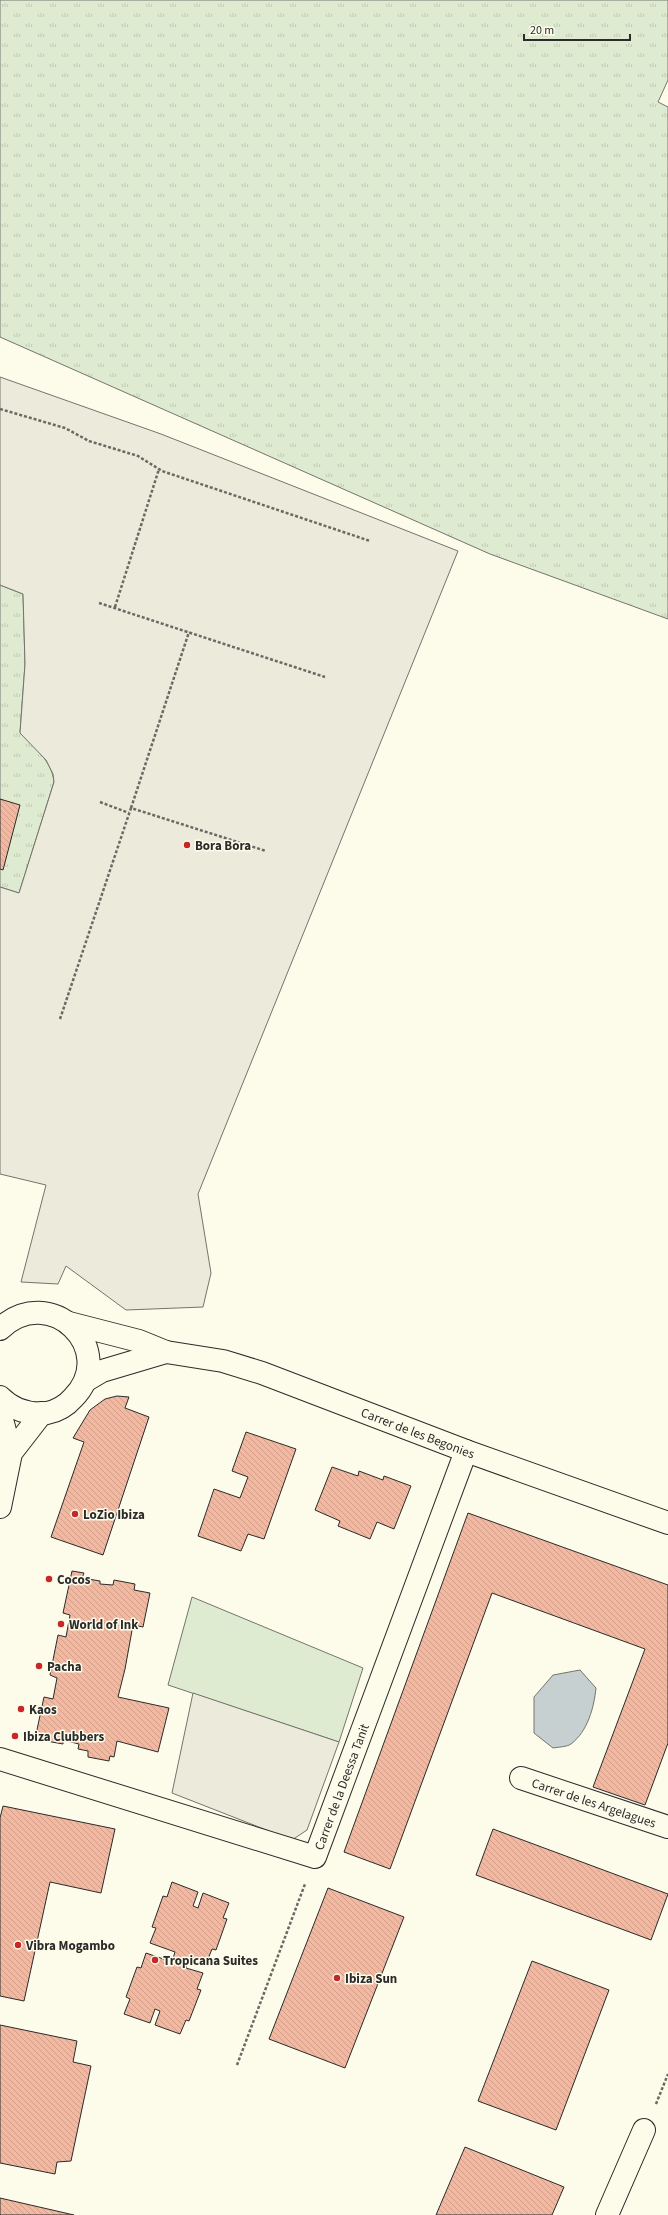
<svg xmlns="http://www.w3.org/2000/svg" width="668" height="2215" viewBox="0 0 668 2215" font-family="'Source Sans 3',sans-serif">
  <defs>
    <pattern id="grass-tufts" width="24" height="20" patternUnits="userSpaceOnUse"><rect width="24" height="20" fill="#deebd1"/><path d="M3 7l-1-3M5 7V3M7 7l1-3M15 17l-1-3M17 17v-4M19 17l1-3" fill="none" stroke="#bfcab4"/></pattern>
    <pattern id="building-back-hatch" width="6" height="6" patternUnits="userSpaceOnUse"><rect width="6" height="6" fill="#f2b8a0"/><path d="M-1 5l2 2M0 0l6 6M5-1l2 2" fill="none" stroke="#d09e8a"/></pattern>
  </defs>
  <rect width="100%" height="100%" fill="#fdfbea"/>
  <path fill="url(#grass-tufts)" stroke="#74746e" d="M0 0H668V80L658 102 668 107V619L490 554 0 337Z
    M0 585 23 594 25 664 20 732C34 747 52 761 54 782L19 893 0 887Z"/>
  <path fill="#deebd1" stroke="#74746e" d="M192 1597 363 1668 339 1742 168 1685Z"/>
  <path fill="#eceadb" stroke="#74746e" d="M0 377 161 434 458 551 198 1194 211 1273 203 1307 126 1310 66 1266 58 1284 21 1282 46 1185 0 1174V887L19 893 54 782 53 774 46 760 20 733 25 664 23 594 0 585Z
    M193 1693 339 1742 307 1830 292 1840 172 1793Z"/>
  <path fill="#c7d0d0" stroke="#74746e" d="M580 1670 596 1688C594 1707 588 1731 571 1744 567 1747 558 1747 553 1748L534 1733V1697L553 1675Z"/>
  <path fill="url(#building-back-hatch)" stroke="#2b2b2b" d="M0 799 20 805 3 870 0 869Z
    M117 1396 129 1397 125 1408 149 1417 103 1555 51 1537 84 1442 73 1438 90 1410 105 1399Z
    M246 1432 296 1449 264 1539 248 1534 241 1551 198 1536 214 1489 240 1498 248 1477 232 1471Z
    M332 1467 358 1476 359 1471 383 1480 384 1476 411 1486 394 1529 377 1522 370 1539 338 1526 340 1521 315 1510Z
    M468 1513 668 1585V1743L645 1805 593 1787 645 1649 492 1593 390 1869 344 1852Z
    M72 1571 84 1573 82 1578 100 1581V1584L113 1585 114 1580 135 1584 134 1590 150 1593 143 1627 133 1625 125 1669 118 1697 169 1708 158 1752 117 1741 114 1757 110 1756 109 1761 88 1757V1751L78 1749 79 1744 63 1740V1744L35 1739 44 1697 53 1699 57 1678 50 1675 58 1635 66 1637 70 1615 63 1613Z
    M3 1806 115 1829 101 1893 50 1882 24 2001 0 1996V1818Z
    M493 1829 668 1894 651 1940 476 1875Z
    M172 1882 198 1892 193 1906 198 1908 203 1893 229 1903 223 1918 227 1919 216 1950 212 1949 206 1964 190 1957 186 1968 203 1973 197 1989 201 1990 189 2021 186 2020 180 2034 155 2025 160 2011 155 2009 150 2023 124 2014 130 1999 126 1997 137 1967 141 1968 146 1953 172 1962 175 1952 150 1943 156 1928 152 1927 163 1896 167 1897Z
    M328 1888 404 1917 345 2068 269 2039Z
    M532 1961 609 1990 556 2130 478 2101Z
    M0 2025 77 2041 73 2062 91 2066 71 2161 57 2162 55 2174 0 2163Z
    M465 2147 564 2187 552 2215H436Z
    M0 2198 74 2215H0Z"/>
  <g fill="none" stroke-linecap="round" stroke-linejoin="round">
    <defs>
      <g id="minor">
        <path id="s1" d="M69 1323 139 1341 166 1352 223 1361 262 1373 466 1451 668 1523"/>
        <path d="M0 1329C50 1281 120 1350 73 1398 66 1406 57 1411 47 1413 29 1415 13 1410 0 1397"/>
        <path d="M85 1381 102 1371 166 1352"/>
        <path d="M0 1412 11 1453"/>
        <path d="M0 1507 11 1453 42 1413"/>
        <path id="s2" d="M0 1759 315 1857 466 1451"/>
        <path id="s3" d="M521 1778 668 1827"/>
        <path d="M607 2215 644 2130"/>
      </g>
    </defs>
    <use href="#minor" stroke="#2b2b2b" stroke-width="24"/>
    <path stroke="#6a6964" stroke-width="2.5" stroke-dasharray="3 2" stroke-linecap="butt" d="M0 409 65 428 89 441 138 456 162 471 370 541
      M99 603 325 677
      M115 607 159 469
      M100 802 129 813
      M131 808 189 632
      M60 1019 131 808 266 851
      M237 2065 305 1884
      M656 2104 668 2074"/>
    <use href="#minor" stroke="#fdfbea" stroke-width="22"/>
  </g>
  <g fill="#c62828" stroke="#fdfbea" stroke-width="1.5">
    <circle cx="187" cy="845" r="4"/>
    <circle cx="75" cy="1514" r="4"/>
    <circle cx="49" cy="1579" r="4"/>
    <circle cx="61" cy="1624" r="4"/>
    <circle cx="39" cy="1666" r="4"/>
    <circle cx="21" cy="1709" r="4"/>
    <circle cx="15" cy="1736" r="4"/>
    <circle cx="18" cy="1945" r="4"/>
    <circle cx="155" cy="1960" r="4"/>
    <circle cx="337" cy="1978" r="4"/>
  </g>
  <g text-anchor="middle" stroke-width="3" stroke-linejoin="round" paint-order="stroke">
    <g font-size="13" font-weight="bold" fill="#2b2b2b" stroke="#fdfbea" text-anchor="start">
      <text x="195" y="850">Bora Bora</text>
      <text x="83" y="1519">LoZio Ibiza</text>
      <text x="57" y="1584">Cocos</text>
      <text x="69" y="1629">World of Ink</text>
      <text x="47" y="1671">Pacha</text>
      <text x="29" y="1714">Kaos</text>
      <text x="23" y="1741">Ibiza Clubbers</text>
      <text x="26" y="1950">Vibra Mogambo</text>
      <text x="163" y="1965">Tropicana Suites</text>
      <text x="345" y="1983">Ibiza Sun</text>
    </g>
    <g font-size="13" fill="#2b2b2b" stroke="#fdfbea">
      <text dy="5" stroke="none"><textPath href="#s1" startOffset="367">Carrer de les Begonies</textPath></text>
      <text dy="5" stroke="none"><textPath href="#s2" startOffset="405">Carrer de la Deessa Tanit</textPath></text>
      <text dy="5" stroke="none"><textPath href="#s3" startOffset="77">Carrer de les Argelagues</textPath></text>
    </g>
  </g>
  <path d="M524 34v6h106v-6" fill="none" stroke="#2b2b2b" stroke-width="2"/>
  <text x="530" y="34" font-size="12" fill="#2b2b2b" stroke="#fdfbea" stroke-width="3" paint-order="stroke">20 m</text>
</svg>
